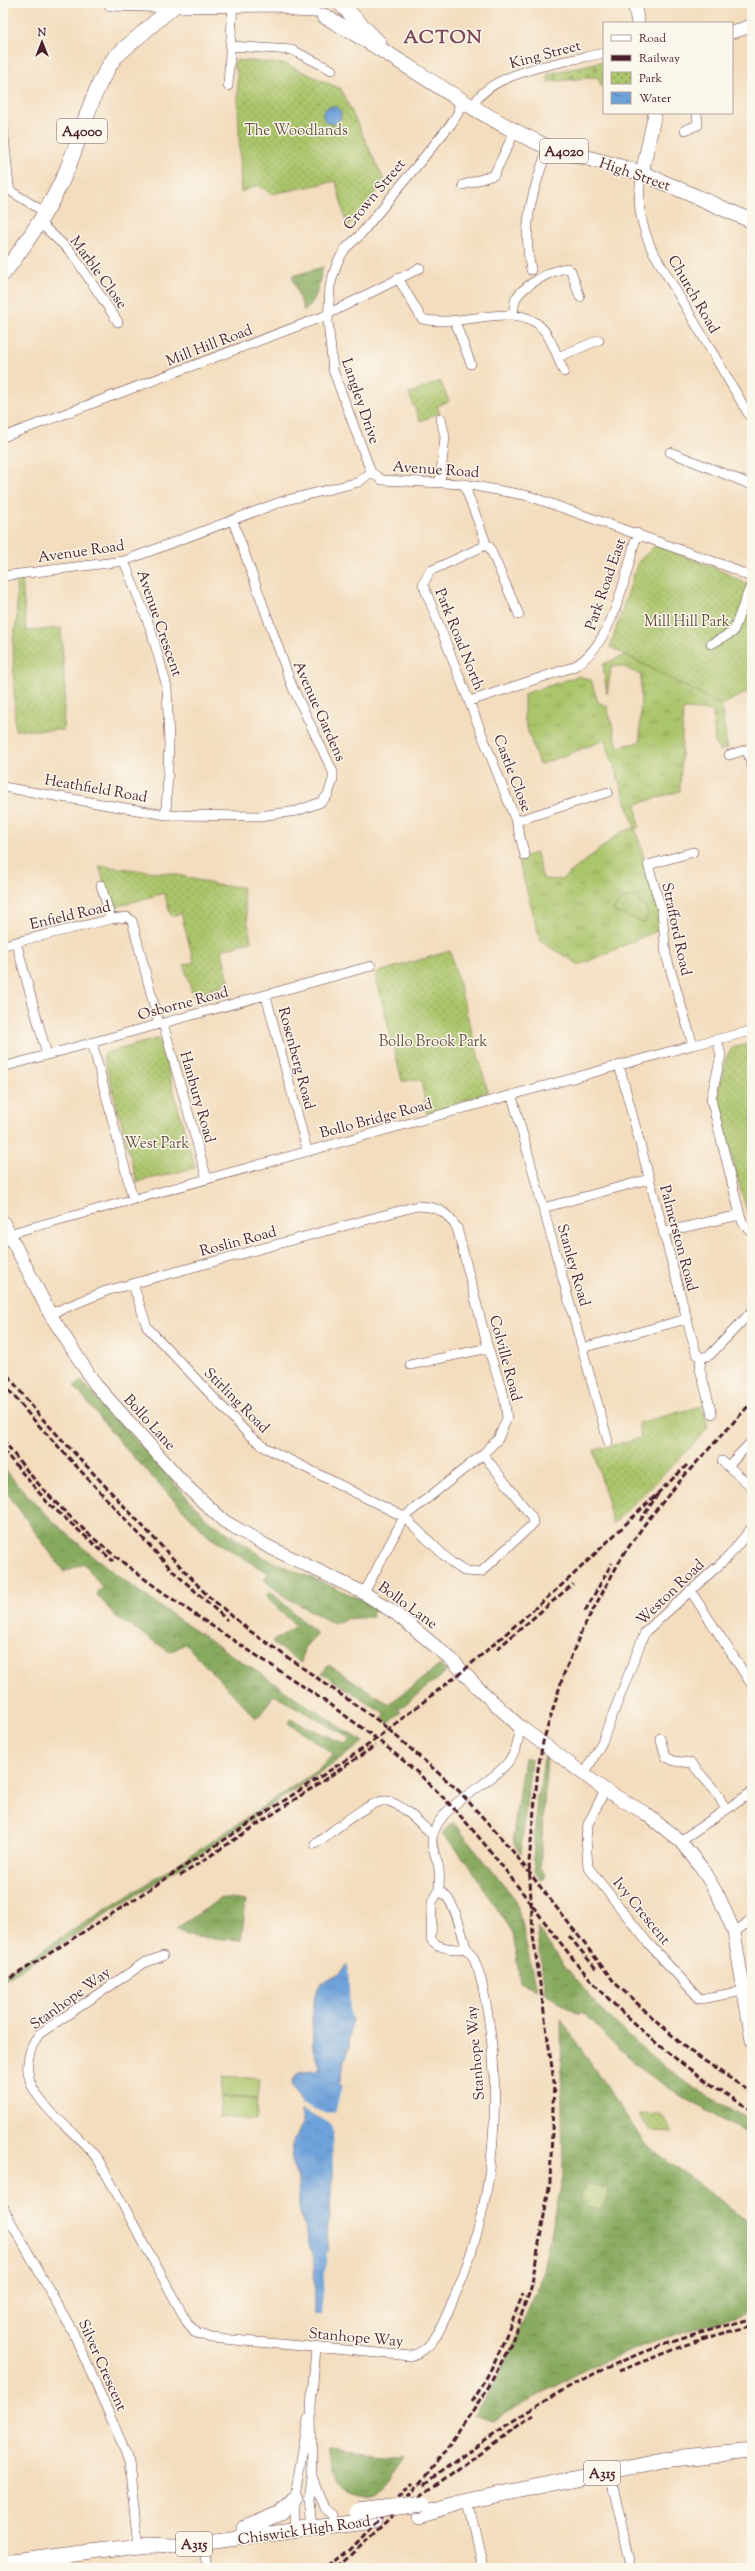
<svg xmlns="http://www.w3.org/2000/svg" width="755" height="2571" viewBox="0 0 755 2571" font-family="'Sorts Mill Goudy',serif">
  <defs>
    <pattern id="grass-tufts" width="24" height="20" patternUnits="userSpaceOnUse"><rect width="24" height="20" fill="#abc56b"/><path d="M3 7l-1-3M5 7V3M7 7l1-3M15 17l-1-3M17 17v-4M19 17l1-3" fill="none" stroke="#8d9f58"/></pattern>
    <pattern id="forest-crowns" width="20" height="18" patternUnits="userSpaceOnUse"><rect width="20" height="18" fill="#88aa5f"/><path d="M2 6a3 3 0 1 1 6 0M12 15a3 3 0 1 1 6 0" fill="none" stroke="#718a4f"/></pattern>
    <pattern id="wetland-marsh" width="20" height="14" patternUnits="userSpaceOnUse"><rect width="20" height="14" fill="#abc56b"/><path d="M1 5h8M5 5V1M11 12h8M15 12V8" fill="none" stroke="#8d9f58"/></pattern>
    <pattern id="cemetery-stones" width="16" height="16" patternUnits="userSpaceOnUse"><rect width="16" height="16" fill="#abc56b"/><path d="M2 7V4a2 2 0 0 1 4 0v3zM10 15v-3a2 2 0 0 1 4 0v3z" fill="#8d9f58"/></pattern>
    <pattern id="park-dots" width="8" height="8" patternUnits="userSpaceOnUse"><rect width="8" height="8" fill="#abc56b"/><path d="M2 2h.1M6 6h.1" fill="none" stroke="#8d9f58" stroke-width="1.8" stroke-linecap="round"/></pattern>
    <pattern id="water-ripples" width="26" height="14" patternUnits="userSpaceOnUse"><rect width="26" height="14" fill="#6ea2da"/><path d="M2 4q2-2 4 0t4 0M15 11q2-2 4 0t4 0" fill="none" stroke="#5c83b1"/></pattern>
  </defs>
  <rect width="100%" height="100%" fill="#fbf7ec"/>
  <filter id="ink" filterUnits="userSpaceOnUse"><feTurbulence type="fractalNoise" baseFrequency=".025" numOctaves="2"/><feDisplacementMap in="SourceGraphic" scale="8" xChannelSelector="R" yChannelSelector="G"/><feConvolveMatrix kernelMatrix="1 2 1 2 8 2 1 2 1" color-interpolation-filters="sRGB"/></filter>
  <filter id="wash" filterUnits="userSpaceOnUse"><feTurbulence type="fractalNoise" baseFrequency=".012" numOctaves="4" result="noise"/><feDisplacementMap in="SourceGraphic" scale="16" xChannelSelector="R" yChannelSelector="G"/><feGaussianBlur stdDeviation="0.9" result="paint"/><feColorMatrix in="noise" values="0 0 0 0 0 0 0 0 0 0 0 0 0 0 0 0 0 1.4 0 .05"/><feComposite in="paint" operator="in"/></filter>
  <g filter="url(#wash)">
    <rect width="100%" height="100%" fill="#f3ddbe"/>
    <path fill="url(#grass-tufts)" stroke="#7a724b" d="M626 655 721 705 727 748 720 751 715 744 713 711 683 709 680 791 636 804 639 827 635 828 661 911 663 928 580 965 541 942 518 858 536 853 543 879 561 880 621 832 635 828 605 740 539 765 524 718V694L579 676 591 680 598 702 607 706 618 747 640 742 641 675 621 666 611 667 607 694 603 664Z"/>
    <path fill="url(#forest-crowns)" stroke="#696445" d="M323 267C318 283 318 302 304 311L292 276Z
      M81 1380 207 1519 265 1558 377 1606 380 1611H372L373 1617 345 1619 334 1624 287 1598 264 1580 268 1573 209 1537 124 1447 74 1386Z
      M3 1467C67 1546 150 1600 233 1656 277 1684 320 1715 364 1742L203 1852 3 1981V1974L169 1870 316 1771 334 1754 288 1723 290 1719 345 1744 351 1738 274 1695 257 1719 185 1644 170 1652 115 1616 96 1593 102 1587 84 1563 64 1572 3 1487Z
      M271 1592 317 1634 304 1648 301 1663 272 1642 296 1626 265 1596Z
      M329 1665 389 1704 440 1665 447 1671 398 1710 401 1712 388 1723 383 1719 384 1713 322 1673Z
      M524 1757 531 1759 521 1854 514 1844 513 1835Z
      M544 1757H547L540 1867 546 1877 541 1880 534 1871 535 1861 533 1860 537 1795H539Z
      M453 1822 516 1900 536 1989 520 1982 513 1933 469 1865 442 1833Z
      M222 1898 246 1901 241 1940 195 1937 178 1930 177 1928Z
      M537 1927C575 1984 623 2037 679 2077 701 2094 728 2107 752 2121V2135L687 2100 634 2064 582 2012 580 2014 545 1994Z
      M561 2019 645 2144 752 2224V2311L642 2346 588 2368 492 2421 474 2415 496 2381 540 2284 563 2178Z
      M328 2450 397 2456 407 2455C401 2464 384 2488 375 2493 371 2495 364 2494 360 2494 336 2491 326 2473 328 2450Z"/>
    <path fill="url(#wetland-marsh)" stroke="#7a724b" d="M584 2185H596L608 2189 606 2202 600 2210 589 2208 581 2200Z"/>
    <path fill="url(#cemetery-stones)" stroke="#7a724b" d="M604 61V86H601L598 77 548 82V74Z"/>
    <path fill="url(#park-dots)" stroke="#7a724b" d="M236 60 286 64 341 89 385 182 347 227 336 181 272 194 258 185 241 192 237 71 233 66Z
      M440 381 449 401 437 406 440 413 420 421 409 394Z
      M655 545 713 567 752 586V690L721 705 610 647 638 562Z
      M22 578 26 631 61 628 65 691 63 730H15L13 641 17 619 16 579Z
      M99 866 174 874 217 885 242 887 251 941 221 950 230 983 193 996 184 965 194 962 181 913 171 916 164 893 112 908Z
      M638 896 639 904 645 906 648 914 644 923 613 911 621 899Z
      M450 951 488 1092 427 1114 421 1080 402 1081 375 973Z
      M159 1038 195 1168 137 1182 103 1054Z
      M752 1043V1220L747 1212 716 1101 726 1058 732 1048Z
      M702 1406 708 1427 692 1446 613 1524 594 1450 641 1438 638 1423Z
      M639 2114 660 2115 673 2132 650 2131Z"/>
    <path fill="#abc56b" stroke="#7a724b" d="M223 2076 260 2079 258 2099 221 2096Z
      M221 2097 258 2100 256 2120 219 2117Z"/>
    <path fill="url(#water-ripples)" stroke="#5c6082" d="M323 115a9 9 0 1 1 18 0a9 9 0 1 1-18 0Z
      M349 1963 354 1996 349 2046 339 2084 342 2087 327 2236 329 2252 326 2320 315 2317 314 2263 299 2208 298 2180 291 2161 292 2147 302 2124V2102L292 2085 293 2080 299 2073 320 2070 313 2048 312 2017 315 1994 321 1983 340 1974Z"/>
    <path fill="#f3ddbe" d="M353 1959 357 1968 354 2018 350 2017 348 1961Z
      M342 2084 344 2091 335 2169H333L332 2126 326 2121 301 2110 300 2103 327 2114 335 2113Z
      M327 2251 332 2252 334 2258 328 2321 321 2325 315 2323 313 2318V2315H321Z"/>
  </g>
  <g filter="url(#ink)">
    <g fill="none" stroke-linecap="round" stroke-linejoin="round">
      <defs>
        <path id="street" d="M231 46 292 50 332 70
          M228 86 233 4
          M460 99 458 113 451 124 360 235 345 249 337 263 330 286 328 322 333 370 371 472 382 480 464 484 529 496 729 567 752 578
          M476 101C496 70 570 61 604 53
          M3 125 9 187 12 192 46 213
          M685 130 698 125 697 113
          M642 173C636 201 640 221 651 248L752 420
          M463 185 494 175 515 131
          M40 223 71 252 118 322
          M531 270C521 221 533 193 548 147
          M398 278 422 319C458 328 508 304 535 322 550 331 557 357 564 372
          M513 314C514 309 514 302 516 298 524 285 552 270 567 268L571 271 580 297
          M455 322 471 364
          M558 357 599 340
          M3 437 322 317 420 268
          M670 452 752 485
          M440 482 445 437 441 419
          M464 484 485 540 484 546 430 571 423 584 516 821 525 856
          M485 543 489 546 519 615
          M124 561 151 630 167 687 169 744 166 815
          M3 576 124 561 283 501 359 482 371 472
          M711 644 733 632 752 582
          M470 701 573 667C613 646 626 574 637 533
          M747 750 752 766
          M729 755 752 748
          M3 787 166 815 259 816 297 811 321 802 328 795 333 779V772L292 686 233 521
          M516 821 608 792
          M101 885 111 919
          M16 942 47 1055
          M3 945 111 919 127 917 132 921 159 1024
          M266 996 307 1150
          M163 1023 207 1179
          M717 1040 721 1055 711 1099 740 1215 743 1223 752 1233
          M92 1042 133 1199
          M693 1045 666 955 662 911 648 865 693 852
          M619 1065 696 1353 701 1358
          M3 1067 371 966
          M512 1096 608 1441
          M543 1208 649 1179
          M663 1232 740 1215
          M8 1234 693 1045 752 1031
          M133 1284 147 1327 249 1435 266 1448 404 1517 452 1563 464 1571 481 1572 533 1524 532 1517 483 1454
          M50 1314 106 1291 417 1206C438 1207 444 1209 457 1228L488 1348 504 1396 507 1418 498 1439 483 1454 404 1517 364 1593
          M582 1348 686 1319
          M701 1358 710 1355 752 1311
          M701 1358 700 1369 712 1414
          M410 1365 488 1348
          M722 1461 752 1487
          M728 1466 752 1441
          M690 1590 752 1685
          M660 1738 666 1757 674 1761 691 1763 717 1793 726 1810
          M584 1775 602 1742 645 1632 729 1556 752 1527
          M605 1790 588 1824 586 1838 588 1867 648 1943 700 1999 744 1991
          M680 1841 752 1792
          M315 1844C330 1834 372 1797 388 1801 405 1806 420 1824 433 1835
          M439 1891C439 1884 440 1877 439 1870 438 1858 429 1846 433 1834 448 1788 527 1780 518 1725
          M439 1891 432 1902 431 1939C437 1949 455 1950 466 1948
          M734 1932 752 1920
          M163 1956 144 1963 39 2034C0 2091 71 2121 99 2161L187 2322 196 2333 212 2338 411 2356C436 2349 443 2322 453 2300 496 2204 505 2092 483 1988 481 1978 477 1966 473 1957 471 1953 467 1950 466 1947 462 1934 454 1896 439 1891
          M3 2208 72 2330 121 2441 129 2463 138 2546
          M609 2471 632 2568
          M312 2476 324 2508 332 2515
          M468 2502 483 2568
          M312 2528 309 2500 312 2476 311 2407 316 2348
          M294 2530 296 2489 308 2419
          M205 2543 206 2568"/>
        <path id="secondary" d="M634 3 638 23
          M732 32 752 26
          M642 173 655 113
          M3 1222 50 1314 95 1384 187 1487 224 1521 267 1546 364 1593 395 1613 451 1659 477 1687 518 1725 605 1790 645 1813 680 1841 701 1867 719 1897 734 1932 752 2040"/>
        <path id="primary" d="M111 3 175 5 281 4 294 9 312 10
          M340 3 379 43
          M324 16C400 57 469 112 548 147L642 173 752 221
          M3 274C29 240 52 206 68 167 83 131 92 89 115 57L175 5
          M419 2515 459 2503 663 2460 752 2451
          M244 2528 281 2513 295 2499
          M3 2563 148 2545 177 2546 374 2520"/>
      </defs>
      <use href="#street" stroke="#633c41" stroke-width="10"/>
      <use href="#secondary" stroke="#633c41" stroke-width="14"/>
      <use href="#primary" stroke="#633c41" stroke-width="16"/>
      <use href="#street" stroke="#fff" stroke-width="9"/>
      <use href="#secondary" stroke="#fff" stroke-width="13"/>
      <use href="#primary" stroke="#fff" stroke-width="15"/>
      <path stroke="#4a1f2b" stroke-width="3" stroke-dasharray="6 3" stroke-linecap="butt" d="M3 1369 38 1414 207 1595 250 1631 380 1722 459 1791 511 1849 615 1983 687 2049 752 2093
        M3 1383 32 1418 173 1571 227 1620
        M3 1439C106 1588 289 1657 421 1776 481 1831 524 1897 574 1960 623 2020 685 2071 752 2110
        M3 1450 47 1502 113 1561
        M640 1521 660 1491
        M585 1611 612 1563
        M497 1649 573 1584
        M180 1876 375 1746
        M569 1936 597 1970
        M3 1983 121 1908 364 1748 463 1671 572 1576 687 1465
        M618 2371 705 2338 752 2326
        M472 2402C494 2369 508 2331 523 2294
        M424 2484C480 2443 537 2401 600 2371 648 2348 700 2332 752 2319
        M405 2507 533 2415
        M328 2568 350 2550 413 2483
        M338 2568 393 2515 443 2455 489 2386 511 2344 531 2288 550 2182 554 2082 533 1935 529 1862 538 1769 543 1742 563 1676 582 1630 623 1555 647 1521 685 1475 752 1402"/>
      <defs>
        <path id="primary-bridge" d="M357 2512 423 2504"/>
      </defs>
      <use href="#primary-bridge" stroke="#633c41" stroke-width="16" stroke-linecap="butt"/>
      <use href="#primary-bridge" stroke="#fff" stroke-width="15"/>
    </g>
  </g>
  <g text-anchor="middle" stroke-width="3" stroke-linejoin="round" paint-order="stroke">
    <g fill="#fbf7ec" stroke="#7f6065" stroke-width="1">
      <rect x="57" y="119" width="50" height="24" rx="3"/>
      <rect x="540" y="139" width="48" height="24" rx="3"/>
      <rect x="584" y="2461" width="36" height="24" rx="3"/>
      <rect x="176" y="2532" width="36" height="24" rx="3"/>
    </g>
    <g font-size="14" font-weight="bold" fill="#4a1f2b">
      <text x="82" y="136">A4000</text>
      <text x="564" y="156">A4020</text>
      <text x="602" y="2478">A315</text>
      <text x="194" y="2549">A315</text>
    </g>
    <g font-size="15" fill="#4a1f2b" stroke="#fbf7ec">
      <text transform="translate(545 54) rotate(-15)" y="5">King Street</text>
      <text transform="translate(635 174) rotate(19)" y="5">High Street</text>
      <text transform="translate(374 194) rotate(-50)" y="5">Crown Street</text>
      <text transform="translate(99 272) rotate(54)" y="5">Marble Close</text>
      <text transform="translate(694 294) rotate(60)" y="5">Church Road</text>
      <text transform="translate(209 345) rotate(-21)" y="5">Mill Hill Road</text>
      <text transform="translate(361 401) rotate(71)" y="5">Langley Drive</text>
      <text transform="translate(436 469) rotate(4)" y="5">Avenue Road</text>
      <text transform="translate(81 551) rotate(-8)" y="5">Avenue Road</text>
      <text transform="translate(605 584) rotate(-71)" y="5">Park Road East</text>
      <text transform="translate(160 623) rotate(71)" y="5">Avenue Crescent</text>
      <text transform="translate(460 639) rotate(68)" y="5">Park Road North</text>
      <text transform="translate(320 711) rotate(66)" y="5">Avenue Gardens</text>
      <text transform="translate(513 773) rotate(69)" y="5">Castle Close</text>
      <text transform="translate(96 788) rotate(10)" y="5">Heathfield Road</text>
      <text transform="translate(70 915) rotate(-13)" y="5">Enfield Road</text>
      <text transform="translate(677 929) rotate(78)" y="5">Strafford Road</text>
      <text transform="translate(183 1003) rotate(-15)" y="5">Osborne Road</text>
      <text transform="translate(297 1058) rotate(75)" y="5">Rosenberg Road</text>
      <text transform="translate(198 1097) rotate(74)" y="5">Hanbury Road</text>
      <text transform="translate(376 1118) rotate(-15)" y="5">Bollo Bridge Road</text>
      <text transform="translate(679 1238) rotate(75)" y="5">Palmerston Road</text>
      <text transform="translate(238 1241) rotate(-15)" y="5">Roslin Road</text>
      <text transform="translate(574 1265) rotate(74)" y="5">Stanley Road</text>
      <text transform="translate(506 1358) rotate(75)" y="5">Colville Road</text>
      <text transform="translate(237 1400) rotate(45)" y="5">Stirling Road</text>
      <text transform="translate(150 1422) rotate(48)" y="5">Bollo Lane</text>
      <text transform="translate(670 1592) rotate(-44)" y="5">Weston Road</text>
      <text transform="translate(408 1605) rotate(36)" y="5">Bollo Lane</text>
      <text transform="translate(642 1911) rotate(51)" y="5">Ivy Crescent</text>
      <text transform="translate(70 1998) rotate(-36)" y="5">Stanhope Way</text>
      <text transform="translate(475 2053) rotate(-95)" y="5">Stanhope Way</text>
      <text transform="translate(356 2337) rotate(5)" y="5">Stanhope Way</text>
      <text transform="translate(103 2365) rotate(66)" y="5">Silver Crescent</text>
      <text transform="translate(304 2530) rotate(-8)" y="5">Chiswick High Road</text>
    </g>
    <g font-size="15" fill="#67513e" stroke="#fbf7ec">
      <text x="296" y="135">The Woodlands</text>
      <text x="687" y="626">Mill Hill Park</text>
      <text x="433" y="1046">Bollo Brook Park</text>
      <text x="157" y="1148">West Park</text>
    </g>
    <g font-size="19" font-weight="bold" letter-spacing="1" fill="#7c485a" stroke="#fbf7ec">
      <text x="443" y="43">ACTON</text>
    </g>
  </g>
  <rect width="755" height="2571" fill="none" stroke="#fbf7ec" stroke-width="16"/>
  <rect x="603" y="22" width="130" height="92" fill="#fbf7ec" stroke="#b4a19f"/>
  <rect x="611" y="35" width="20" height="6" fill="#ffffff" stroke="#b4a19f"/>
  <text x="639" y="42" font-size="12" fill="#4a1f2b">Road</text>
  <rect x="611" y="55" width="20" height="6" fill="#4a1f2b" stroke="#b4a19f"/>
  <text x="639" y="62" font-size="12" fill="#4a1f2b">Railway</text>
  <rect x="611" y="72" width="20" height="12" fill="url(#park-dots)" stroke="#b4a19f"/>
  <text x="639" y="82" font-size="12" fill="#4a1f2b">Park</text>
  <rect x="611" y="92" width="20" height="12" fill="url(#water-ripples)" stroke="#b4a19f"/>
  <text x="639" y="102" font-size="12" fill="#4a1f2b">Water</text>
  <g transform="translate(42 42)" stroke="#fbf7ec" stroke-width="3" paint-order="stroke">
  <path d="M0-3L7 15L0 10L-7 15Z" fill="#4a1f2b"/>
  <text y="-6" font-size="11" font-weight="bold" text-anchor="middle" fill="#4a1f2b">N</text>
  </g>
</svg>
